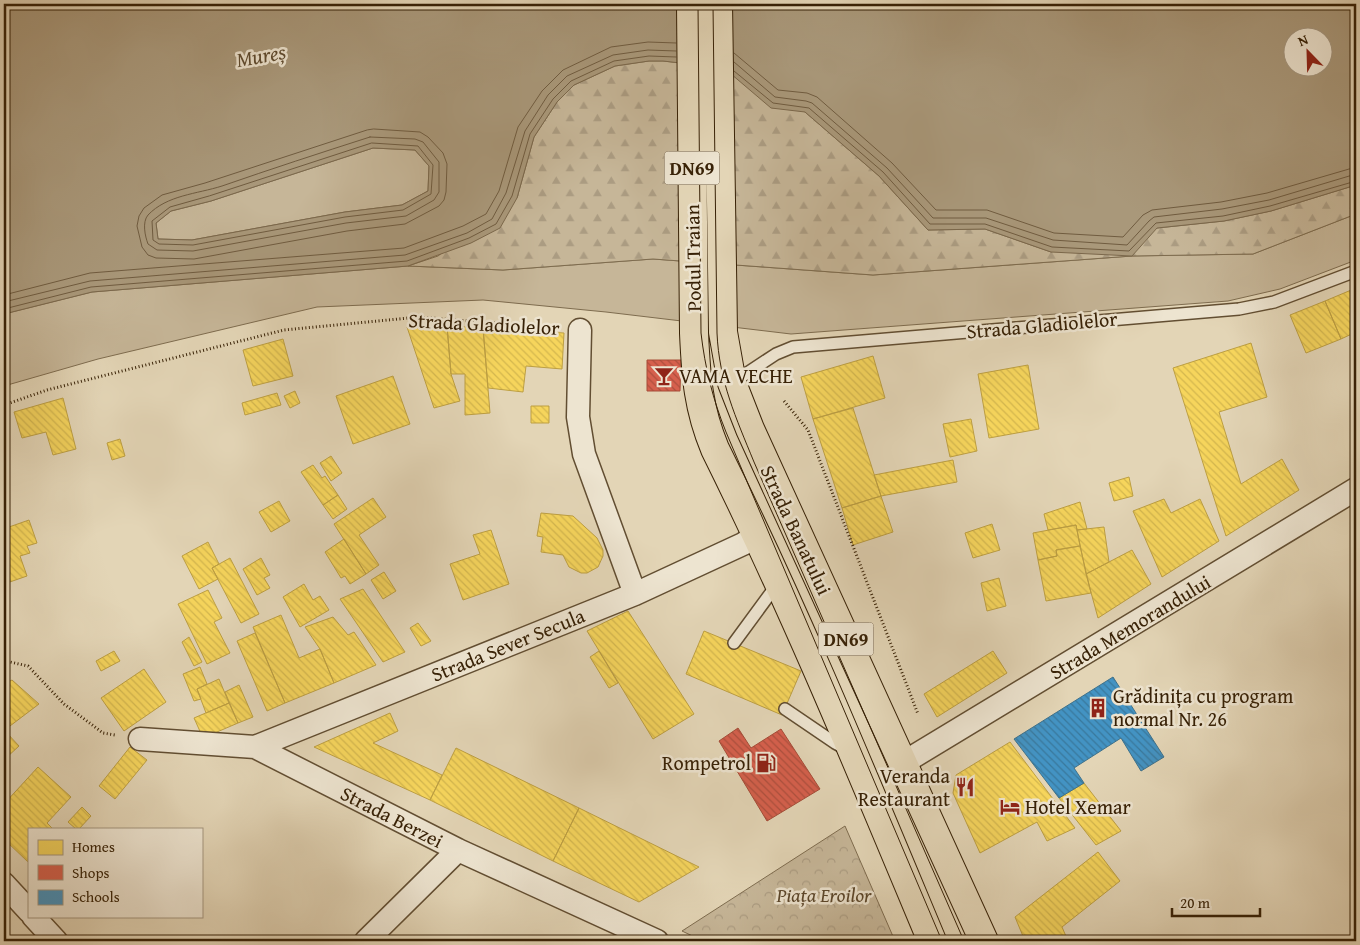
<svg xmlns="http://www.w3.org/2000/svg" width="1360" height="945" viewBox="0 0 1360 945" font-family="'Gentium Book Plus',serif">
  <defs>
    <pattern id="forest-firs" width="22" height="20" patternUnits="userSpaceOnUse" patternTransform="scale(1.25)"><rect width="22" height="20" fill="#c6b698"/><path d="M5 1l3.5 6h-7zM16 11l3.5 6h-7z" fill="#ab9c82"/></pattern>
    <pattern id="park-crowns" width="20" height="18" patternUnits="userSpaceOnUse" patternTransform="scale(1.25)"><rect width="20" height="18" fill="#c6b698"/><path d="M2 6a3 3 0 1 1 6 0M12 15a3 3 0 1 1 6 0" fill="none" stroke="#ab9c82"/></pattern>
    <pattern id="homes-back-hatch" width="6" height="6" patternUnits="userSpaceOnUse" patternTransform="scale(1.25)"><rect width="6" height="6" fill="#f6d55c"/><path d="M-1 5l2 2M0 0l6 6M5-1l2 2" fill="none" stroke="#d4b74e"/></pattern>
    <pattern id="shops-back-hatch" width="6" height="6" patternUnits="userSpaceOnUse" patternTransform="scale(1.25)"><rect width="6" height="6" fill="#d6604d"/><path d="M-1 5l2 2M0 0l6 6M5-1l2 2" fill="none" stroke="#ae4f3e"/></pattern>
    <pattern id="schools-back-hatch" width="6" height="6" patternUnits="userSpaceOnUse" patternTransform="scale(1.25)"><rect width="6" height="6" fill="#4393c3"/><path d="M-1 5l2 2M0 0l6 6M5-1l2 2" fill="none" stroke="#39789c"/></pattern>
  </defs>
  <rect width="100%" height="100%" fill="#e3d5b6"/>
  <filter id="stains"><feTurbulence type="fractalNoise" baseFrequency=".004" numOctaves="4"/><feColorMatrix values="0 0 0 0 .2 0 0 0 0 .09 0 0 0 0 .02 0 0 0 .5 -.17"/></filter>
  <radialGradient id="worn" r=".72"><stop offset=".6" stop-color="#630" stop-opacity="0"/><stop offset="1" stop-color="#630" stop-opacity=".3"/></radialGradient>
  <path fill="#c6b698" stroke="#7e6c4f" d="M373 148 415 150 429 166 428 191 402 205 345 212 192 240 158 239 156 223 171 211 211 201Z
    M1356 214V260L1280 289 1228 301 791 334 606 312 483 300 317 307 98 359 4 386V314L92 292 408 266 503 270 653 259 873 275 1132 256 1253 254Z"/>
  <path fill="url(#forest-firs)" stroke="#7e6c4f" d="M649 61H663L724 68 805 112 879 176 928 230 985 229 1051 252 1157 228 1224 221 1271 211 1356 185V214L1253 254 1132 256 873 275 653 259 503 270 408 266 438 256 517 198 534 137 557 102 574 85 615 66Z"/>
  <path fill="url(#park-crowns)" stroke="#7e6c4f" d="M845 826 895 941H703L682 931Z"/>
  <path fill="#a9987a" stroke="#7b684c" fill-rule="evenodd" d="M4 4H1356V185L1271 211 1224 221 1157 228 1132 256 1051 252 985 229 928 230 879 176 805 112 771 108 724 68 663 61H649L615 66 574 85 557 102 534 137 517 198 500 228 471 243 408 266 92 292 4 314ZM1292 38H1322V68H1292ZM373 148 415 150 429 166 428 191 402 205 345 212 192 240 158 239 156 223 171 211 211 201Z"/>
  <path fill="url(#homes-back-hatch)" stroke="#bd9f42" d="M1356 288V332L1341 339 1325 301Z
    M1325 301 1341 339 1306 353 1290 315Z
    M447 326 451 374 460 401 434 408 407 327Z
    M447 326 483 328 490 413 465 415V374H451Z
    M483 328 564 333 562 369 526 366 523 392 488 388Z
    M283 339 293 376 253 386 243 350Z
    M1251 343 1267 397 1219 412 1241 484 1282 459 1299 490 1226 536 1173 368Z
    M873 356 885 398 813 419 801 377Z
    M1028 365 1039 429 989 438 978 374Z
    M393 376 410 424 353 444 336 396Z
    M295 391 300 403 290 408 284 396Z
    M277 393 281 405 245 415 242 403Z
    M63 398 76 449 53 455 46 432 22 438 14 412Z
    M531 406H549V423H531Z
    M853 408 881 496 842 508 813 419Z
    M971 419 977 451 950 457 943 424Z
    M120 439 125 456 112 460 107 443Z
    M331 456 342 473 331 481 320 463Z
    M953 460 957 482 881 496 874 475Z
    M313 465 322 478 325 476 338 495 323 505 301 472Z
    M1129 477 1133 496 1114 501 1109 483Z
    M338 495 347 509 333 519 323 505Z
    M881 496 893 532 853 545 842 508Z
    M373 498 386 517 359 535 379 565 366 574 334 524Z
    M1164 499 1171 513 1200 499 1219 541 1162 577 1133 511Z
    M279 501 290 521 271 532 259 512Z
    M1080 502 1087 529 1077 530 1076 525 1048 530 1044 514Z
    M541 513 573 516 597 538 603 550V556L598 567 587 573H581L569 567 563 555 541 552 543 537 537 536Z
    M29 520 37 543 27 546 30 553 20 556 27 576 4 584V524L7 522 9 527Z
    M992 524 1000 550 973 558 965 533Z
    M1076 525 1080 546 1056 550 1057 556 1038 560 1033 533Z
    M1104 527 1109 562 1086 574 1077 530Z
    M491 530 509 584 463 600 450 564 480 554 473 535Z
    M344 539 366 574 350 584 345 576 341 578 325 552Z
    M208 542 219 564 212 568 218 579 199 589 182 556Z
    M1080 546 1091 593 1046 601 1038 560 1057 556 1056 550Z
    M1132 550 1151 584 1098 618 1086 574Z
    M230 558 259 614 241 623 212 568Z
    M261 558 270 575 264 578 270 588 257 595 243 569Z
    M384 572 396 591 383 599 371 580Z
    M999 578 1006 606 987 611 981 583Z
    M304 584 313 600 320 596 329 610 300 627 283 597Z
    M363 589 405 652 383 662 340 599Z
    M208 590 222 618 214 622 230 653 207 664 178 604Z
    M628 611 694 714 653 739 587 631Z
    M281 615 299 658 320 649 334 683 285 703 253 627Z
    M333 617 348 635 354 632 376 665 334 683 320 649 305 627Z
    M418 623 431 641 421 646 410 628Z
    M704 631 801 671 782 715 686 674Z
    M255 633 285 703 267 711 237 641Z
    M189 637 202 662 194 666 182 642Z
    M114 651 120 661 101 671 96 661Z
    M599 651 618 683 609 688 590 657Z
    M993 651 1007 673 937 717 924 694Z
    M200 667 207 684 197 689 201 699 194 701 183 674Z
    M144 669 166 702 124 731 101 698Z
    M219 679 229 703 206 713 197 689Z
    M12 680 39 704 6 729 4 725V684Z
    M239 685 253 717 238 723 225 692Z
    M229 703 238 723 203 738 194 718Z
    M390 713 398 731 373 743 442 775 430 800 314 747Z
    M7 733 19 746 6 758 4 755V736Z
    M1010 742 1075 828 1047 841 1037 822 980 853 953 793 956 775Z
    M130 747 147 760 115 799 99 786Z
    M456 748 579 808 553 861 430 800Z
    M38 767 71 797 47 823 53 829H29L28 862 4 839V804Z
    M1084 783 1121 831 1096 845 1059 798Z
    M82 807 91 816 79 829H76L68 822Z
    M579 808 699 867 639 902 553 861Z
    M1098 852 1120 881 1062 927 1068 941H1025L1015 917Z"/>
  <path fill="url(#shops-back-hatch)" stroke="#a64d38" d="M647 360H681L680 391H647Z
    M738 728 751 748 781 729 820 789 767 821 719 741Z"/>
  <path fill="url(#schools-back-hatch)" stroke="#3f718a" d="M1113 677 1164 757 1141 771 1121 738 1074 768 1084 783 1059 798 1014 739Z"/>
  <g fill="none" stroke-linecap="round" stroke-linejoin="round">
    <path stroke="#705c40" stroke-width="1" d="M734 53 778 90 807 93 817 97 892 163 936 210H987L1054 233 1123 237 1143 215 1152 210 1221 202 1267 193 1356 167
      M734 62 775 97 806 101 812 103 887 168 933 218H986L1053 240 1127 245 1149 221 1154 217 1222 209 1269 200 1356 174
      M734 71 773 103 809 108 883 172 930 224H985L1052 247 1129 251 1156 223 1223 216 1270 206 1356 181
      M374 129 420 132 428 137 443 153 447 164 446 192 444 200 439 206 405 224 347 231 194 259 156 258 148 255 142 247 137 226 139 216 144 208 162 195 205 183 367 130Z
      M370 137 415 139 423 142 439 162V192L434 200 406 216 346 223 193 251 157 250 148 244C145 236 142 222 148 215 167 195 197 194 222 186 271 169 320 153 370 137Z
      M372 143 418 146 433 165 431 194 403 210 345 217 193 245 159 244 153 240 152 221 170 207 209 196Z
      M4 295 90 273 404 248 463 226 486 214 499 191 518 127 542 91 563 70 611 47 648 42 676 43
      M4 302 90 281 405 255 467 233 492 219 506 193 525 131 548 95 567 76 613 55 648 50 676 51
      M4 309 91 287 407 261 469 238 496 224 512 196 530 134 553 99 571 81 614 61 649 56 676 57"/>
    <defs>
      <path id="lane" d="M732 383 776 354 793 347 1239 309 1274 302 1356 271
        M734 643 778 583
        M785 709 835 743 846 749"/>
      <path id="street" d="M580 330 578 417 584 454 635 594
        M140 739 255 747 458 850 657 941
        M255 747 635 594 743 544 757 535
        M903 763 1356 489
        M4 884 29 911
        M33 916 56 941
        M366 941 458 850"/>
      <path id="primary" d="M691 4 694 333C696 377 698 408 715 449 795 610 863 776 932 941
        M718 4 723 332 732 383 750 429 984 941"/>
    </defs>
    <use href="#lane" stroke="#624e32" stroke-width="14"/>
    <use href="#street" stroke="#624e32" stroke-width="25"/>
    <use href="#primary" stroke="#372106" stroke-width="30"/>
    <path stroke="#372106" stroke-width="3" stroke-dasharray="1 2.5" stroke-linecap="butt" d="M784 401 808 430 918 714
      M4 405 47 390 284 330 419 317 555 328
      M4 664 10 662 28 666 64 704 103 733 115 735"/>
    <use href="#lane" stroke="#ede4d0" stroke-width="11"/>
    <use href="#street" stroke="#ede4d0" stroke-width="22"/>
    <use href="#primary" stroke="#e3d5b6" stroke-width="28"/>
    <path stroke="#372106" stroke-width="1" d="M698 4 701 333C705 368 713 400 726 432L942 941
      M713 4 717 333C719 381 736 418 754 462L964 941"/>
  </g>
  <defs>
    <symbol id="bar-bare" viewBox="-9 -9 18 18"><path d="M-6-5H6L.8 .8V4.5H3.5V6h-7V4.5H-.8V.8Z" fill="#8f2418" stroke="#ede4d0" stroke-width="2.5" paint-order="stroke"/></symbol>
    <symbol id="building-bare" viewBox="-9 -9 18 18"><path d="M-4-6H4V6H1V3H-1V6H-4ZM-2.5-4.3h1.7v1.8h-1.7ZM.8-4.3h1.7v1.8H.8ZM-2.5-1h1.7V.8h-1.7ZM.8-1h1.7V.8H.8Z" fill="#8f2418" stroke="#ede4d0" stroke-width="2.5" paint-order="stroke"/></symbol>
    <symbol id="fuel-bare" viewBox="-9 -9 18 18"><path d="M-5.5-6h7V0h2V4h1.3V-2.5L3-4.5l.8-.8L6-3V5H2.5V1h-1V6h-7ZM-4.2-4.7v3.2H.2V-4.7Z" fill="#8f2418" stroke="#ede4d0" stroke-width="2.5" paint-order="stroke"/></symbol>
    <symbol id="restaurant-bare" viewBox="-9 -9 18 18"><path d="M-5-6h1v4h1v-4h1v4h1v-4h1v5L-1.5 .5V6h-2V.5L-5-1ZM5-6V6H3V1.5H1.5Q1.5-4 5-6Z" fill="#8f2418" stroke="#ede4d0" stroke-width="2.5" paint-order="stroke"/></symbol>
    <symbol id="hotel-bare" viewBox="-9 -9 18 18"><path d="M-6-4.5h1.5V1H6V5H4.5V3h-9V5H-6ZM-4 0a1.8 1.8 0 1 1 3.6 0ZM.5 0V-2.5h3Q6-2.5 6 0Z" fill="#8f2418" stroke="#ede4d0" stroke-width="2.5" paint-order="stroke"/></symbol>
  </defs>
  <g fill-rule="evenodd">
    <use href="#bar-bare" x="650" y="362" width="28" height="28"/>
    <use href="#building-bare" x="1084" y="694" width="28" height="28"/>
    <use href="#fuel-bare" x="752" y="749" width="28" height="28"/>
    <use href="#restaurant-bare" x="951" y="773" width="28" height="28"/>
    <use href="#hotel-bare" x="996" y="793" width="28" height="28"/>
  </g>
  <g text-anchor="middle" stroke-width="5" stroke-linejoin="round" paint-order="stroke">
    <g fill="#ede4d0" stroke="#6e5c43" stroke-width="1">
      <rect x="664.5" y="151.5" width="55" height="33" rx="4"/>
      <rect x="818.5" y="622.5" width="55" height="33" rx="4"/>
    </g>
    <g font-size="19" font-weight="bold" fill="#372106">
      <text x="692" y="175">DN69</text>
      <text x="846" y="646">DN69</text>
    </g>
    <g font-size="20" fill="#372106" stroke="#ede4d0">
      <text transform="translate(693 258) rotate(-91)" y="7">Podul Traian</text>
      <text transform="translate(484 324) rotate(3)" y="7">Strada Gladiolelor</text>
      <text transform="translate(1042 325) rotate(-5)" y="7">Strada Gladiolelor</text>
      <text transform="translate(796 530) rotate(65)" y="7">Strada Banatului</text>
      <text transform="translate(1130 627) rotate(-31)" y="7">Strada Memorandului</text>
      <text transform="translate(508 645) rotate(-22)" y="7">Strada Sever Secula</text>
      <text transform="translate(392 817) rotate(27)" y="7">Strada Berzei</text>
    </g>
    <g font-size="20" fill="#372106" stroke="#ede4d0" text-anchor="start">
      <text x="679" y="383">VAMA VECHE</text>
      <text x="1113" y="703">Grădinița cu program<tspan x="1113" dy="23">normal Nr. 26</tspan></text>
      <text x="751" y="770" text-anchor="end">Rompetrol</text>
      <text x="950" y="783" text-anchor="end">Veranda<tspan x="950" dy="23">Restaurant</tspan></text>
      <text x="1025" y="814">Hotel Xemar</text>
    </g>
    <g font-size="20" font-style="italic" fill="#5b462a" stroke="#ede4d0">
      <text x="824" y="902">Piața Eroilor</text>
    </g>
    <g font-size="21" font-style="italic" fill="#5f4b2f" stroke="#ede4d0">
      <text transform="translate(261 56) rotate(-10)" y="7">Mureș</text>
    </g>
  </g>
  <rect width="1360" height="945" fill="none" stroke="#e3d5b6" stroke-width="20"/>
  <rect x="5" y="5" width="1350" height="935" fill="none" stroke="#372106" stroke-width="2.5"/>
  <rect x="10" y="10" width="1340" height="925" fill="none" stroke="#372106"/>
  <rect x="28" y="828" width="175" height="90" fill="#ede4d0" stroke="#a4967f"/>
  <rect x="38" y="840" width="25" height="15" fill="#f6d55c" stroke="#a4967f"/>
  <text x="72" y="852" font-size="15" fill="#372106">Homes</text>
  <rect x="38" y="865" width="25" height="15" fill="#d6604d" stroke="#a4967f"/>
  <text x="72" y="878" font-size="15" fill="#372106">Shops</text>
  <rect x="38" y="890" width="25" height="15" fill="#4393c3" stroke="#a4967f"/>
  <text x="72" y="902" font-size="15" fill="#372106">Schools</text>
  <g transform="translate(1308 52) rotate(337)"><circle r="24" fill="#ede4d0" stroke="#a4967f"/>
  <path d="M0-4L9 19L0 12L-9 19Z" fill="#8f2418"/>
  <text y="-8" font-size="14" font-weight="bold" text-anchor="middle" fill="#372106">N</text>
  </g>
  <path d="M1172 908v8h88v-8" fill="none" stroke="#372106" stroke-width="2.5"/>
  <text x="1180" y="908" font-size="15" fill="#372106" stroke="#ede4d0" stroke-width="4" paint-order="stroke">20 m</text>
  <rect width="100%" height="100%" filter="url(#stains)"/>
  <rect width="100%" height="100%" fill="url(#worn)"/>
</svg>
